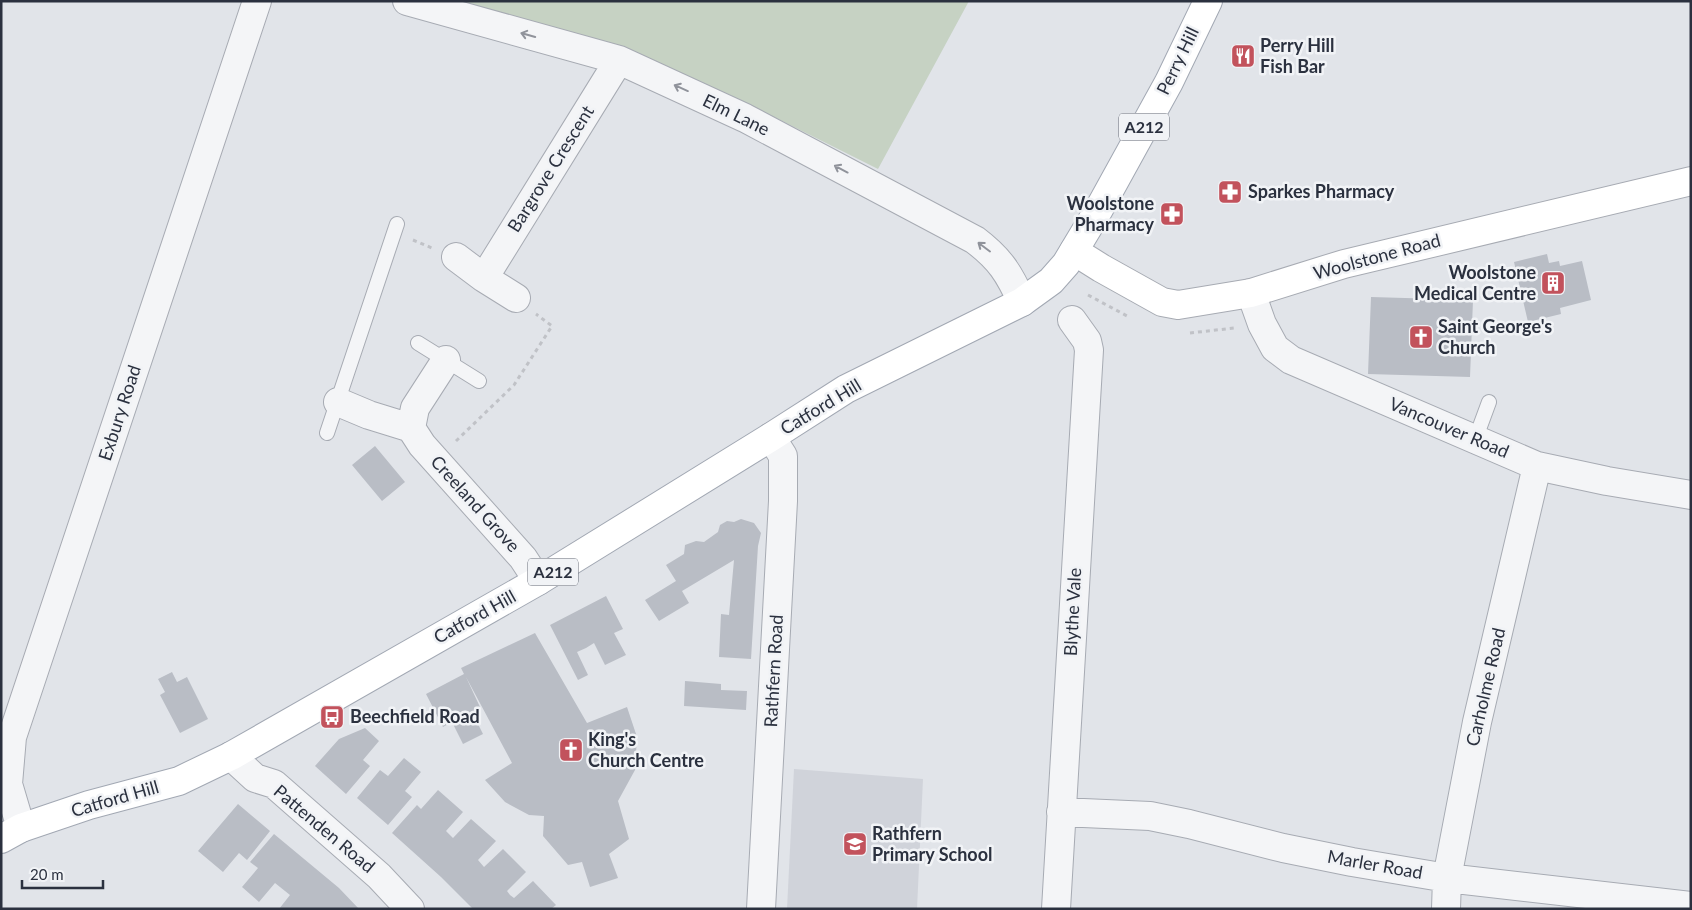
<svg xmlns="http://www.w3.org/2000/svg" width="1692" height="910" viewBox="0 0 1692 910" font-family="Lato,sans-serif">
  <rect width="100%" height="100%" fill="#e1e4e9"/>
  <path fill="#d0d3da" d="M794 769 923 779 917 909H787Z"/>
  <path fill="#c6d2c3" d="M449 1H969L878 169 730 95 635 55Z"/>
  <path fill="#b9bdc5" d="M1547 254 1549 263 1559 261 1560 266 1582 261 1591 300 1560 308 1561 314 1528 322 1514 262Z
    M1371 297 1473 300 1470 377 1368 374Z
    M375 446 405 482 382 501 352 465Z
    M741 519 754 523 761 533 758 546 751 659 719 657 721 614 729 615 734 560 682 591 689 603 659 621 645 600 676 581 666 565 684 554 685 545 696 541 704 542 718 532 720 525 727 521 734 522Z
    M606 596 623 629 614 633 626 655 605 665 594 643 586 648 577 652 588 675 578 680 550 625Z
    M535 633 587 723 627 707 637 737 635 770 618 801 629 839 609 854 618 878 590 887 582 862 568 865 543 836 544 816 529 815 505 802 485 780 512 763 466 677 480 707 472 712 483 734 463 744 452 722 443 727 426 694 464 674 461 668Z
    M172 672 177 682 187 677 208 719 180 733 160 695 165 692 158 679Z
    M685 681 721 684V690L747 691 746 710 684 706Z
    M365 728 379 741 363 760 370 766 346 794 315 766 339 739Z
    M404 758 421 772 405 791 412 797 388 825 357 798 380 770 388 776Z
    M438 790 463 812 446 831 453 838 471 819 496 841 478 860 484 867 503 849 526 872 507 891 510 895 514 898 533 881 556 905 551 909H473L441 877 392 833 417 805 421 809Z
    M238 804 270 831 247 860 239 853 223 872 198 851Z
    M274 834 339 888 359 909H279L290 895 275 883 259 902 242 887 258 868 250 862Z"/>
  <g fill="none" stroke-linecap="round" stroke-linejoin="round">
    <defs>
      <path id="lane" d="M418 343 479 381
        M327 433 397 224
        M1475 440 1489 402"/>
      <path id="street" d="M407 1 619 60 745 118 975 240C1000 259 1009 273 1022 302
        M456 257 484 278 619 60
        M484 278 516 298
        M1251 293 1262 324 1275 348 1291 360 1537 466 1607 481 1691 495
        M446 360 415 408 411 428 422 445 523 558 538 581
        M338 402 369 415 411 428
        M231 756 255 778 274 784 379 876 410 909
        M1061 812 1150 816 1189 824 1283 848 1352 862 1447 878 1691 906
        M21 828 8 784 12 737 257 1
        M761 909 783 501V456L771 437
        M1056 909 1089 350 1087 341 1072 320
        M1446 909 1447 878 1477 722 1537 466"/>
      <path id="secondary" d="M1074 251 1101 268 1162 302 1178 305 1251 293 1344 264 1691 181"/>
      <path id="primary" d="M1 839 21 828 89 805 179 781 231 756 538 581 771 437 846 389 1022 302 1051 281 1066 264 1099 209 1169 82 1208 1"/>
    </defs>
    <use href="#lane" stroke="#a7abb3" stroke-width="16"/>
    <use href="#street" stroke="#a7abb3" stroke-width="30"/>
    <use href="#secondary" stroke="#a7abb3" stroke-width="30"/>
    <use href="#primary" stroke="#a2a8b3" stroke-width="30"/>
    <path stroke="#c0c2c7" stroke-width="3" stroke-dasharray="4 4" stroke-linecap="butt" d="M413 240 432 248
      M1088 295 1129 317
      M1190 333 1234 328
      M456 441 514 385 552 326 536 314"/>
    <use href="#lane" stroke="#f4f5f7" stroke-width="14"/>
    <use href="#street" stroke="#f4f5f7" stroke-width="28"/>
    <use href="#secondary" stroke="#fff" stroke-width="28"/>
    <use href="#primary" stroke="#fff" stroke-width="28"/>
  </g>
  <defs><path id="oneway-shaft" d="M-6 0H5M1.5-3L5.5 0L1.5 3" fill="none" stroke-width="1.6" stroke-linecap="round" stroke-linejoin="round" transform="scale(1.25)"/></defs>
  <g stroke="#90939b">
    <use href="#oneway-shaft" transform="translate(528 35) rotate(-164)"/>
    <use href="#oneway-shaft" transform="translate(681 88) rotate(-156)"/>
    <use href="#oneway-shaft" transform="translate(841 169) rotate(-152)"/>
    <use href="#oneway-shaft" transform="translate(984 247) rotate(-143)"/>
  </g>
  <defs>
    <symbol id="restaurant-square" viewBox="-11 -11 22 22"><rect x="-9" y="-9" width="18" height="18" rx="4" fill="#c2525c" stroke="#f1f3f6"/><path d="M-5-6h1v4h1v-4h1v4h1v-4h1v5L-1.5 .5V6h-2V.5L-5-1ZM5-6V6H3V1.5H1.5Q1.5-4 5-6Z" fill="#fff"/></symbol>
    <symbol id="pharmacy-square" viewBox="-11 -11 22 22"><rect x="-9" y="-9" width="18" height="18" rx="4" fill="#c2525c" stroke="#f1f3f6"/><path d="M-2-6h4v4h4v4h-4v4h-4v-4h-4v-4h4Z" fill="#fff"/></symbol>
    <symbol id="building-square" viewBox="-11 -11 22 22"><rect x="-9" y="-9" width="18" height="18" rx="4" fill="#c2525c" stroke="#f1f3f6"/><path d="M-4-6H4V6H1V3H-1V6H-4ZM-2.5-4.3h1.7v1.8h-1.7ZM.8-4.3h1.7v1.8H.8ZM-2.5-1h1.7V.8h-1.7ZM.8-1h1.7V.8H.8Z" fill="#fff"/></symbol>
    <symbol id="church-square" viewBox="-11 -11 22 22"><rect x="-9" y="-9" width="18" height="18" rx="4" fill="#c2525c" stroke="#f1f3f6"/><path d="M-1.2-6h2.4v3.5h3.3v2.4h-3.3V6h-2.4V-.1h-3.3v-2.4h3.3Z" fill="#fff"/></symbol>
    <symbol id="bus-square" viewBox="-11 -11 22 22"><rect x="-9" y="-9" width="18" height="18" rx="4" fill="#c2525c" stroke="#f1f3f6"/><path d="M-5-6H5V4H4V6H2V4H-2V6H-4V4H-5ZM-3.5-4V0h7V-4ZM-3.5 1.2v1.5H-2V1.2ZM2 1.2v1.5H3.5V1.2Z" fill="#fff"/></symbol>
    <symbol id="school-square" viewBox="-11 -11 22 22"><rect x="-9" y="-9" width="18" height="18" rx="4" fill="#c2525c" stroke="#f1f3f6"/><path d="M0-5L7-2L0 1L-7-2ZM-4 1L0 2.5L4 1V4Q0 6-4 4Z" fill="#fff"/></symbol>
  </defs>
  <g fill-rule="evenodd">
    <use href="#restaurant-square" x="1229" y="42" width="28" height="28"/>
    <use href="#pharmacy-square" x="1216" y="178" width="28" height="28"/>
    <use href="#pharmacy-square" x="1158" y="200" width="28" height="28"/>
    <use href="#building-square" x="1539" y="269" width="28" height="28"/>
    <use href="#church-square" x="1407" y="323" width="28" height="28"/>
    <use href="#bus-square" x="318" y="703" width="28" height="28"/>
    <use href="#church-square" x="557" y="736" width="28" height="28"/>
    <use href="#school-square" x="841" y="830" width="28" height="28"/>
  </g>
  <g text-anchor="middle" stroke-width="5" stroke-linejoin="round" paint-order="stroke">
    <g fill="#f1f3f6" stroke="#666b76" stroke-width="1">
      <rect x="1119" y="113.5" width="50" height="27" rx="4"/>
      <rect x="528" y="558.5" width="50" height="27" rx="4"/>
    </g>
    <g font-size="16" font-weight="bold" fill="#2b313f">
      <text x="1144" y="133">A212</text>
      <text x="553" y="578">A212</text>
    </g>
    <g font-size="18" font-weight="bold" fill="#2b313f" stroke="#f1f3f6" text-anchor="start">
      <text x="1260" y="52">Perry Hill<tspan x="1260" dy="21">Fish Bar</tspan></text>
      <text x="1248" y="198">Sparkes Pharmacy</text>
      <text x="1154" y="210" text-anchor="end">Woolstone<tspan x="1154" dy="21">Pharmacy</tspan></text>
      <text x="1536" y="279" text-anchor="end">Woolstone<tspan x="1536" dy="21">Medical Centre</tspan></text>
      <text x="1438" y="333">Saint George's<tspan x="1438" dy="21">Church</tspan></text>
      <text x="350" y="723">Beechfield Road</text>
      <text x="588" y="746">King's<tspan x="588" dy="21">Church Centre</tspan></text>
      <text x="872" y="840">Rathfern<tspan x="872" dy="21">Primary School</tspan></text>
    </g>
    <g font-size="18" fill="#2b313f" stroke="#f1f3f6">
      <text transform="translate(1178 61) rotate(-64)" y="6">Perry Hill</text>
      <text transform="translate(736 115) rotate(26)" y="6">Elm Lane</text>
      <text transform="translate(551 169) rotate(-58)" y="6">Bargrove Crescent</text>
      <text transform="translate(1377 257) rotate(-15)" y="6">Woolstone Road</text>
      <text transform="translate(821 407) rotate(-31)" y="6">Catford Hill</text>
      <text transform="translate(120 413) rotate(-72)" y="6">Exbury Road</text>
      <text transform="translate(1449 428) rotate(23)" y="6">Vancouver Road</text>
      <text transform="translate(475 504) rotate(48)" y="6">Creeland Grove</text>
      <text transform="translate(1073 612) rotate(-87)" y="6">Blythe Vale</text>
      <text transform="translate(475 617) rotate(-29)" y="6">Catford Hill</text>
      <text transform="translate(774 671) rotate(-87)" y="6">Rathfern Road</text>
      <text transform="translate(1486 687) rotate(-77)" y="6">Carholme Road</text>
      <text transform="translate(115 799) rotate(-16)" y="6">Catford Hill</text>
      <text transform="translate(324 829) rotate(40)" y="6">Pattenden Road</text>
      <text transform="translate(1375 865) rotate(10)" y="6">Marler Road</text>
    </g>
  </g>
  <rect width="1692" height="910" fill="none" stroke="#2b313f" stroke-width="5"/>
  <path d="M22 880v8h81v-8" fill="none" stroke="#2b313f" stroke-width="2.5"/>
  <text x="30" y="880" font-size="15" fill="#2b313f" stroke="#f1f3f6" stroke-width="4" paint-order="stroke">20 m</text>
</svg>
